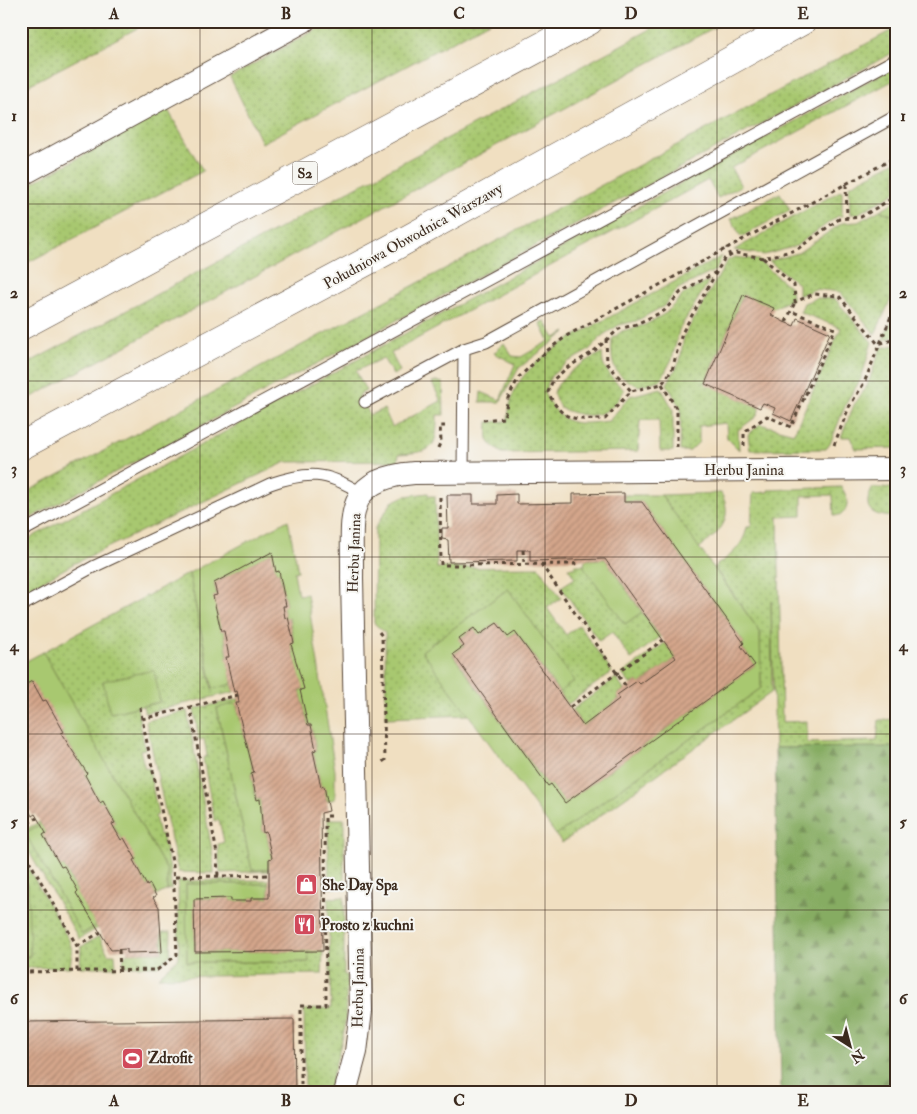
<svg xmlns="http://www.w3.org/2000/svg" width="917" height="1114" viewBox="0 0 917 1114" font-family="'IM FELL Double Pica',serif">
  <defs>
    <pattern id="grass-dots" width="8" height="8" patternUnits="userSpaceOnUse" patternTransform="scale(1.25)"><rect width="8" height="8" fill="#a8c870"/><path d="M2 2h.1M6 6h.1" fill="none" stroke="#8aa35b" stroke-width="1.8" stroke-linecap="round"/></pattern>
    <pattern id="forest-firs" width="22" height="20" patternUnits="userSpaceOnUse" patternTransform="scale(1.25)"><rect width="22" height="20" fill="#86ac62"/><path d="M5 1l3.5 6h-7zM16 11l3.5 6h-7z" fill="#6f8c50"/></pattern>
    <pattern id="building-hatch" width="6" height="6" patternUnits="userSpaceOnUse" patternTransform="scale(1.25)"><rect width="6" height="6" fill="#d4a68b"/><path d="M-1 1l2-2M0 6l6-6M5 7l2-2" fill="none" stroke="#ad8771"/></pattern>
  </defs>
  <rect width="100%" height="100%" fill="#f6f6f2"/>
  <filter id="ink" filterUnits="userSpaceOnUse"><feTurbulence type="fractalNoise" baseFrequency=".02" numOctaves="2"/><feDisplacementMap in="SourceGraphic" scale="10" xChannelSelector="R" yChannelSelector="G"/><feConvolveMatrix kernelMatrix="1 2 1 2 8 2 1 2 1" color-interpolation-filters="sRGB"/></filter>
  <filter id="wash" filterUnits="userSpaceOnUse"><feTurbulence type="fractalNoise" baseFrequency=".0096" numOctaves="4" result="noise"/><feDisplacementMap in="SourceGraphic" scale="20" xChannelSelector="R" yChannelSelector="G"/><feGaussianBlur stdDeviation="1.12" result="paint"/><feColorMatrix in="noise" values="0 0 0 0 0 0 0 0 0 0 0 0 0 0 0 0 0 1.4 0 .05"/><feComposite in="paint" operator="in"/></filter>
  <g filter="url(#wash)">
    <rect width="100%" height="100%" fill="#f0dfc1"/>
    <path fill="url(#grass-dots)" stroke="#727947" d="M21 21H147V23L21 89Z
      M332 21H491L262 143 230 77Z
      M666 21H726L21 403V367Z
      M896 28V51L21 523V495Z
      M896 66V79L731 168 741 186 718 198 708 180 391 353 400 371 393 375 383 358 356 371 366 391 359 395 370 415 384 409 392 427 441 401 432 383 436 381 443 383 444 415H437C437 450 433 452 399 454L398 461 286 462 75 563 21 593V543Z
      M168 110 203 171 21 266V189Z
      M896 161V192L857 214H850L849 186Z
      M842 190V216H838L796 246 764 255 734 250Z
      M780 193 790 210 741 237 731 219Z
      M880 210 896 217V288L875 334 840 292 815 289 798 296V284L769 261 798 253 842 223 858 222Z
      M722 256 716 270 678 289 664 306 636 321 619 325 603 335 588 351 568 362 551 376 544 393C563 427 573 425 609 421L630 396 661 388 673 409V451H660L659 420H640L638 451 502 453C486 442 487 441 488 422L508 421C509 405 512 391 522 378 545 349 585 331 617 313 652 294 687 275 722 256Z
      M735 257 758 260 791 288 792 299 774 308 743 295 705 383 760 408 756 417 738 430 739 450 727 438 726 423 699 426V442L690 451H680L681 409 667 384 680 361 684 336 728 260Z
      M709 281 679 330 672 359 661 380 639 386C612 375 611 365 612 339L622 331 645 325 666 313 684 294Z
      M817 298 835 299 872 342 861 379 847 401 830 444 826 449 750 450 748 435 760 424 794 433 841 328 800 312 804 303Z
      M896 311V336L883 340Z
      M545 321 555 338 566 332 519 368 500 402H480L481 392 500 400 515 364 494 353 504 343 512 356 521 357 549 341 540 323Z
      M896 345V448L856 449 851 437H841L854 405 867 386 881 348Z
      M602 353 603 364 612 378 624 390C609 419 589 420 560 408L553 393C563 373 582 363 602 353Z
      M841 487C850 498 850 515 834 516L833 495 802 496V516L778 517 782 722 807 721V743L877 741 879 720 896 719V747L775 748 771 600 772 692 562 843 556 835 761 688 760 632 714 567C729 557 744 546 747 527H751L753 493 768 492V490Z
      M872 488H896V517C876 516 860 513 872 488Z
      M428 493 429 496H435L437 568 539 567 561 598 547 608 566 635 579 625 612 672 568 704 559 692 573 681 508 589 422 651 469 715 386 718 385 633 374 623 375 528 392 502 405 496Z
      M721 493C735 518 719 534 699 548L661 495Z
      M574 565H584L625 624 642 612 660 637 631 659 612 632 599 641 561 587 575 578 568 568H575Z
      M189 573 212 689 232 684 234 692 145 713 143 706 160 702 110 713 137 707 145 749 140 750 145 769 149 768 158 815 155 816 159 835 162 834 170 869 171 889 167 890V871L43 652Z
      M665 643 676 658 640 684 637 681 631 685 622 674Z
      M616 678 624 690 617 695 619 699 583 726 572 710Z
      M238 699 239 703 217 709 252 870 269 869V871L220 873 218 844 224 842 219 820 215 821 214 819 203 758 207 756 204 739 199 740 194 709Z
      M187 711 213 856 214 873 178 872 146 721Z
      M328 819H344V887L329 888Z
      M39 822 41 824 25 833 83 934 97 925 98 928 79 939 21 838V832Z
      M21 855 69 940 72 950 70 967 21 968V956H30L26 882H21Z
      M269 880V884H186L187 962H308V950L323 951 322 974 158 977 179 957 178 881Z
      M344 897V975H347L345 1028 328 1093H305L304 1010 331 1008 328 898Z
      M162 932H171L170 955 158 966H123L124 956 127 953 162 952Z
      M99 936 108 954H115L116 967H80L81 947Z"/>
    <path fill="url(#forest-firs)" stroke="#606b40" d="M896 747V1093H781L775 748Z"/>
    <path fill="#a8c870" stroke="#727947" d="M896 201V217L880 210Z
      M624 495H661L760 632 761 688 556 835 422 651 508 589 574 681 559 692 516 632 508 637 497 623 479 635 473 628 459 639 464 646 453 655 547 785 551 784 565 803 755 665 741 646 744 643 642 502H624Z
      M288 520 298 571 294 572 298 595 307 594 335 771V799L327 801 324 787H321L313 751 316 750 311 725H308L300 690 303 689 291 644 294 643 289 618H285L283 606 286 605 279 572H276L271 553 214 583 217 595 214 596 221 631H224L232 684 213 689 189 573Z
      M605 559 642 612 625 624 584 567 585 560Z
      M43 652 167 871V890L156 896 150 885 147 886 133 860 135 859 112 824 115 822 103 801 100 803 85 775 87 773 61 733 63 732 43 701 21 687V664Z
      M154 670 160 702 110 713 103 681Z
      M236 703 254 773 251 774 256 800 260 799 263 832H266L272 858 269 859V869L252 870 217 708Z
      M41 824 46 833 43 835 61 867 64 866 89 915 91 914 97 925 82 934 25 833Z
      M21 882H26L28 889 30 956H21Z
      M186 884H269V898H251V901H231L230 898 195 899V952L308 951 309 962H187Z"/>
    <g id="blocks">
      <path fill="url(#building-hatch)" d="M743 295 774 308 771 315 784 322 794 326 797 318 830 333 791 421 773 413 775 408 763 403 760 408 705 384Z
        M624 493V502H642L744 643 741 646 755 665 565 803 551 784 548 786 453 654 464 646 459 639 474 628 479 635 497 623 508 637 515 632 583 726 619 699 617 695 637 681 640 684 676 658 605 559 530 561V550H517V561L449 562 448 540 442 539V528H448L447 495H473V504H497V495L517 494V504L573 503V494Z
        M272 552 276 572 279 571 286 606H283L285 618 288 617 294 643 291 644 304 689 300 690 308 725H311L316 750 313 751 321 787 324 786 329 811 321 813 323 951 195 952 194 899 231 898V901H251V898H269V859L272 858 266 832 263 833 260 799 257 800 251 774 254 773 236 703H239L238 695 237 691 234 692 226 657H229L224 631H221L213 596 217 595 214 583Z
        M32 681 43 701 46 700 64 732 61 733 87 773 85 775 100 803 103 801 115 823 112 824 121 840 124 838 136 859 133 860 147 886 150 884 156 896 153 898 159 907 162 952 127 953V949L111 950 76 893 78 891 64 866 61 867 43 835 46 833 35 814 32 816 21 796V687Z
        M294 1019 295 1093H21V1022Z"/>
    </g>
  </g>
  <g filter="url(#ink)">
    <use href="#blocks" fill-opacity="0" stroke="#564536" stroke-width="1"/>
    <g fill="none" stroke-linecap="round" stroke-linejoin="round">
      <defs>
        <path id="lane" d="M365 402 464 349 486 342 896 116
          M463 473 464 349
          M21 532 896 59
          M21 606 93 567 270 484C308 471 326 471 361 493"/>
        <path id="street" d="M21 175 304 21
          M345 1093 356 1052 361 1011 352 578C353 519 340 479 414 473L896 469"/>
        <path id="highway" d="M21 326 589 21
          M21 446 390 249 802 21"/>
      </defs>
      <use href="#lane" stroke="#564536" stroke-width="13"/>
      <use href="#street" stroke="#564536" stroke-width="24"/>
      <use href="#highway" stroke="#564536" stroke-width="29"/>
      <path stroke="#564536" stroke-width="3" stroke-dasharray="4 4" stroke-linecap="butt" d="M846 184 847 218
        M730 256 727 248 896 157
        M763 258 794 285 795 302 814 294 839 296 878 344 896 339
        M716 272 681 292 664 311 634 325 619 329 593 352 568 367 553 380 548 392C563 423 574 419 605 419L631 391 662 384 672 370 682 333 724 259 736 253 763 258 796 250 839 219 861 217 896 196
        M786 322 795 302
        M606 339 607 363 631 391
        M662 384 677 410V447
        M483 420 504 418 508 398 519 377 548 350 568 335 727 248
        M834 445 849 407 864 383 896 304
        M744 446V432L767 416 791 427 835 329 791 311
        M438 448 441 441 440 426H445
        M440 497 441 565 575 564 574 560
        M523 550 524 564
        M541 564 627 688
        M379 632 382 636 385 760 381 763
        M190 706 217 854 218 877
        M140 707 142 719
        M570 707 663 640
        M21 827 37 818
        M21 846 77 946V971
        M175 877 269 875
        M77 946 101 932
        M119 950 120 971
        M21 972 157 970 177 955 173 866 142 719 238 695
        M301 1093V1005H326L325 816H333"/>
      <use href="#lane" stroke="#fff" stroke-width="11"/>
      <use href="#street" stroke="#fff" stroke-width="22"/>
      <use href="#highway" stroke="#fff" stroke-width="28"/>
    </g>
  </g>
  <path fill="none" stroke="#3b2a1e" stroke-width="1" stroke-opacity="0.55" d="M200 21V1093M372 21V1093M545 21V1093M717 21V1093M21 204H896M21 381H896M21 557H896M21 734H896M21 910H896"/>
  <defs>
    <symbol id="shop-square" viewBox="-11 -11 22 22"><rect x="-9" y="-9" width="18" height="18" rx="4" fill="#d1495b" stroke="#f6f6f2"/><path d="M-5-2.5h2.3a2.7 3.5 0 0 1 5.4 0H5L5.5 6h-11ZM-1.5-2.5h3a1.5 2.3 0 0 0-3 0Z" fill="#fff"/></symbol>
    <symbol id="restaurant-square" viewBox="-11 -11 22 22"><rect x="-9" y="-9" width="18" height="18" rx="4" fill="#d1495b" stroke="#f6f6f2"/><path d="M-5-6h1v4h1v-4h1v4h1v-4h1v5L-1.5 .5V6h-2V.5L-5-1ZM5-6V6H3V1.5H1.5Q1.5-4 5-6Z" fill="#fff"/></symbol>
    <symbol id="stadium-square" viewBox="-11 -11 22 22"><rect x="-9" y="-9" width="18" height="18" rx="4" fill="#d1495b" stroke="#f6f6f2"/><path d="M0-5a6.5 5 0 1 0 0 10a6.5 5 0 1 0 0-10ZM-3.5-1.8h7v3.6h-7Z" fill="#fff"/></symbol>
  </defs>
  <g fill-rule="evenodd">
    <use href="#shop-square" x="294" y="872" width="25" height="25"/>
    <use href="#restaurant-square" x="292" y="912" width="25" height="25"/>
    <use href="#stadium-square" x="120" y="1046" width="25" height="25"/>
  </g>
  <g text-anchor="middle" stroke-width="4" stroke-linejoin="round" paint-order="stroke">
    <rect fill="#f6f6f2" stroke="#73675e" stroke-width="1" x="292.5" y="161.5" width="25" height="23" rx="4"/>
    <g font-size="14" font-weight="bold" fill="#3b2a1e">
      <text x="305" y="178">S2</text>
    </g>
    <g font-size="15" fill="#3b2a1e" stroke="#f6f6f2">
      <text transform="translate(413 236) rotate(-29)" y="5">Południowa Obwodnica Warszawy</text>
      <text x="744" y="475">Herbu Janina</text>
      <text transform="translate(354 553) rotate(-88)" y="5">Herbu Janina</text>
      <text transform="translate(358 988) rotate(-89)" y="5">Herbu Janina</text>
    </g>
    <g font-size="15" font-weight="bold" fill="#3b2a1e" stroke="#f6f6f2" text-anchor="start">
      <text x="322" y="890">She Day Spa</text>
      <text x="321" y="930">Prosto z kuchni</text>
      <text x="148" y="1063">Zdrofit</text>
    </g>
  </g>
  <rect width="917" height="1114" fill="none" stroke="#f6f6f2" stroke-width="55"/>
  <g transform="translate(850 1046) rotate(144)" stroke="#f6f6f2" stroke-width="4" paint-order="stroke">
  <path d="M0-4L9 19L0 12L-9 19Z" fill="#3b2a1e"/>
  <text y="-8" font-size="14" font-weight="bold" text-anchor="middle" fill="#3b2a1e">N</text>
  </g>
  <rect x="28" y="28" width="862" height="1058" fill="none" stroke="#3b2a1e" stroke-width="2"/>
  <g font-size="16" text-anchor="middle" font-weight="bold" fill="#3b2a1e">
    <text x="114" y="19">A</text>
    <text x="286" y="19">B</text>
    <text x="459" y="19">C</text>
    <text x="631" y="19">D</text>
    <text x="803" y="19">E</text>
    <text x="14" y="121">1</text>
    <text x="903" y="121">1</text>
    <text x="14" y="298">2</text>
    <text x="903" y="298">2</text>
    <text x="14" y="474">3</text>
    <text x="903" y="474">3</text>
    <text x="14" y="651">4</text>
    <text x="903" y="651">4</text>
    <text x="14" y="827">5</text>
    <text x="903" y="827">5</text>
    <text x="14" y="1004">6</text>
    <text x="903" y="1004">6</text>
    <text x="114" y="1106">A</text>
    <text x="286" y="1106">B</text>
    <text x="459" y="1106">C</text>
    <text x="631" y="1106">D</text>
    <text x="803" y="1106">E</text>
  </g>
</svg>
